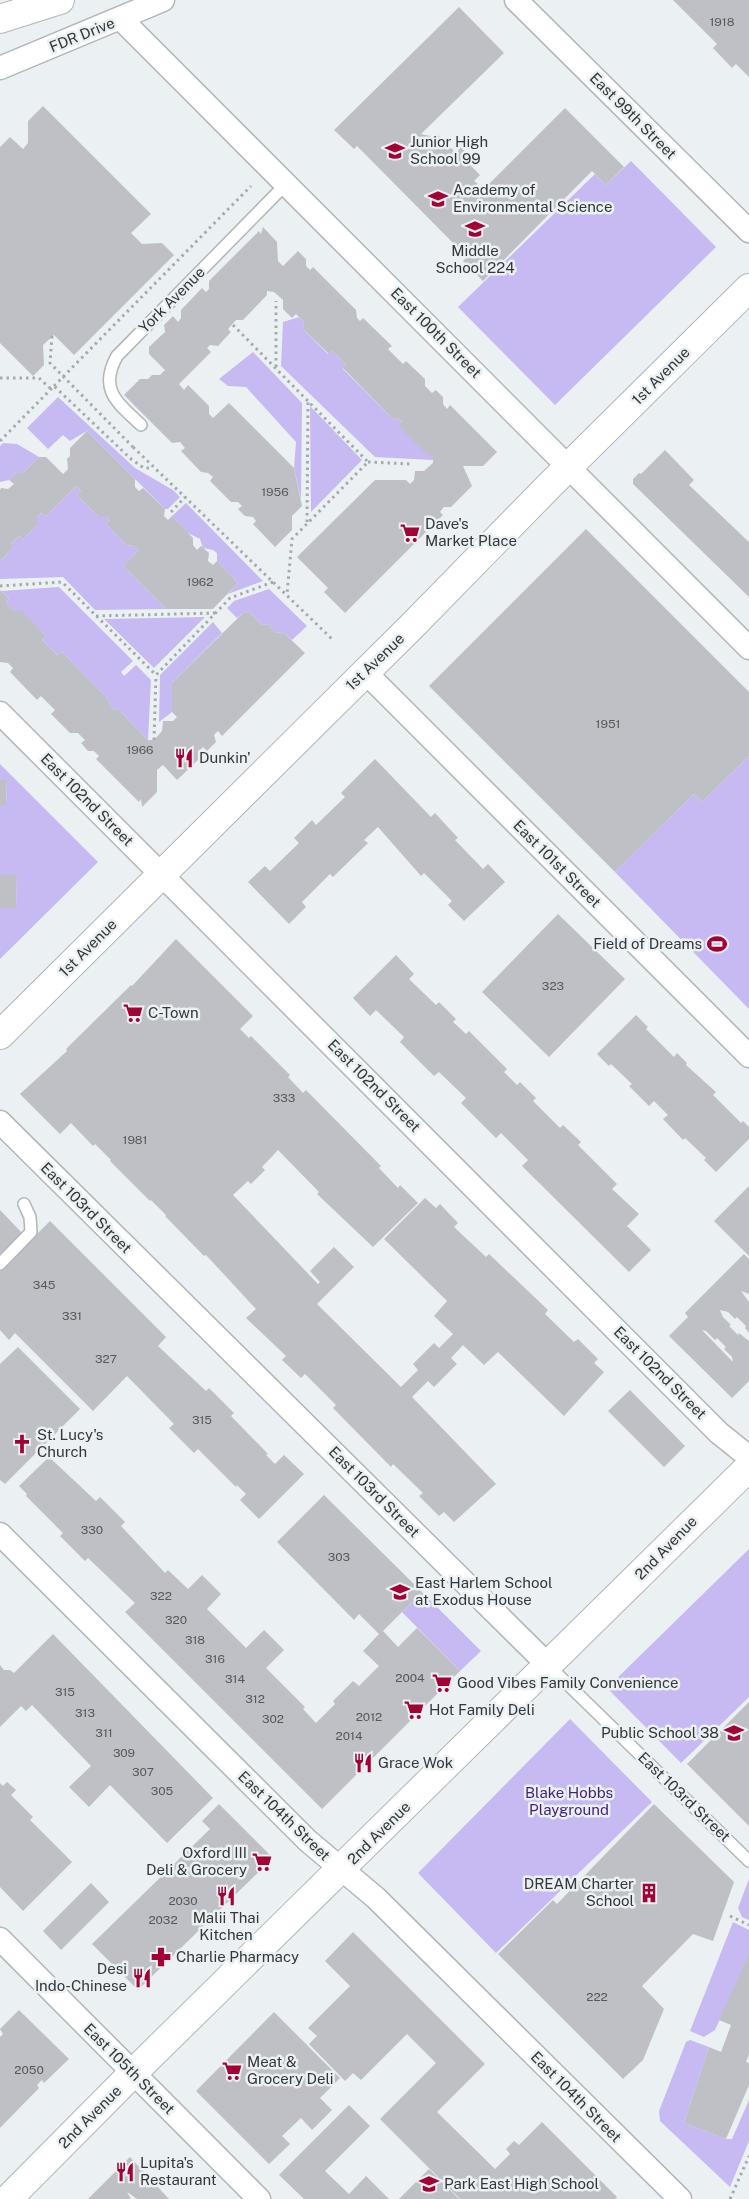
<svg xmlns="http://www.w3.org/2000/svg" width="749" height="2199" viewBox="0 0 749 2199" font-family="'Public Sans',sans-serif">
  <rect width="100%" height="100%" fill="#ebf0f3"/>
  <path fill="#c7b9f2" d="M631 161 716 247 555 405 458 307 595 174 606 185Z
    M299 317 304 322 303 329 328 354 332 351 346 365 343 369 392 418 399 419 433 456V460L375 457 281 366 283 322Z
    M253 352 302 403 301 499 294 468 296 442 246 387 228 386 219 379Z
    M58 397 135 468 173 490 180 497 168 509H165L87 431 70 441 63 435 48 449 27 428Z
    M310 406 362 460 311 512Z
    M3 443 17 444 39 457 23 473H16L9 480 0 482V446Z
    M76 486 81 491 77 495 98 516H106L109 520 106 524 126 545 134 546 139 550 123 566 166 609 95 610 63 577 0 579V561L11 550V544L19 536 23 539 37 525V517L41 513 45 517Z
    M186 503 263 581 228 594 238 583 217 561V553L213 550 203 548 200 539 188 533 172 516Z
    M59 587 133 661 121 672 124 676 136 665 151 680 148 740 117 708 114 710 110 706 109 700 61 651 57 655 42 640 46 636 22 612 14 611 6 602 9 599 1 591Z
    M269 589 307 626 292 640 283 632 276 633 268 624 262 625 249 612 243 613 237 618 227 608 234 601Z
    M205 617 154 668 104 619Z
    M213 622 222 633 172 683V712L159 722 160 675Z
    M749 756V1009L615 872 694 794 702 802Z
    M0 764 98 862 0 959V908H16L17 875H0V805H6L7 780H0Z
    M749 1549V1697L681 1763 607 1688Z
    M422 1592 481 1651 460 1671 402 1612Z
    M570 1719 652 1802 496 1953 418 1873Z
    M749 1879V1920L742 1917 738 1908Z
    M733 1922 749 1930V1956L715 2030 704 2037 690 2031Z
    M690 2040 709 2047 684 2123 726 2139H732L749 2100V2141L730 2187 660 2121 659 2111 686 2042Z"/>
  <path fill="#bec0c5" fill-rule="evenodd" d="M673 0H749V77L736 64 732 68 713 48 717 44Z
    M459 7 504 53 421 134 430 136 433 139 437 134 456 153 461 147 466 153 462 157 480 175 474 181 478 184 474 187 480 193 565 108 624 167 606 185 592 171 483 281 463 261 467 257 357 146 354 149 334 130Z
    M43 106 151 214 131 233 142 244 162 243 174 255 74 355 54 335 43 345 44 365 33 376 0 343V147L10 137 23 149 28 143V121Z
    M263 227 277 242 278 261 283 266 298 251 306 259V266L310 270 313 267 356 310 357 318 360 321 363 318 392 346 388 349 403 364 406 361 425 379V386L432 393 436 390 443 397V404L447 409 450 405 497 452 483 466H463L472 486 451 507H444L440 512 443 515 435 523H429L425 527 428 530 345 613 324 592 328 588 297 557 375 480H406L410 484 414 480 415 471H424L433 463V456L428 455 399 426 402 422 399 419 392 418 343 368 346 365 332 351 329 354 303 329 304 322 296 314 292 318 283 309V300L274 292 267 291V295L243 320H236L228 329 231 332 218 346 210 345 207 348 211 352 179 384 184 390 188 385 209 406V414L213 418 229 403 294 468 302 506 292 516V530L275 547 253 524 256 521 253 517 245 516 238 509 242 506 238 502H231L210 481 213 477 208 473 201 472 181 451 185 448 180 442 172 443 124 395 140 379H148L152 375H160L165 370 149 354V347L165 332 164 325 173 316 178 322 181 318V310L202 288 206 292 209 289V281L259 231 261 234Z
    M87 431 135 479V487L139 491 143 488 165 509 164 516 168 520 172 516 193 538V545L197 550 201 546 209 553 208 561 213 565 217 561 238 583 213 609H166L123 566 139 550 134 546 126 545 106 524 109 520 106 516H98L77 495 81 491 76 486 45 517 41 513 37 517V525L23 539 19 536 11 544V550L0 561V490L1 488 8 489 14 484 9 480 16 473H23L39 457H46L63 474 68 469 67 459 70 456V448Z
    M665 450 694 480 689 485 749 542V597L633 484V479L639 473 641 474Z
    M586 529 749 692V756L702 802 694 794 615 872 429 686Z
    M0 590 9 599 6 602 14 611H22L46 636 42 640 57 655 61 651 109 700 110 706 114 710 117 708 148 740H154L162 731 163 721H173L177 717 172 712V683L243 613 249 612 262 625 268 624 276 633 283 632 305 653 222 736 218 731 214 735 216 742 207 751 203 747 199 751V759L177 780 163 765 157 770V792L142 807 141 799 139 802 96 759 99 756 94 751H88L81 743 85 740 78 733H70L51 714 55 710 41 696 37 700 10 672 13 668 8 663 0 662Z
    M375 759 431 817 435 813 458 838 455 840 483 869 488 864 505 882 464 921 448 905 452 901 424 873 421 876 378 827 364 840 368 843 333 877 330 874 302 902 306 907 289 924 248 882 265 866 270 871 299 843 294 838 312 820 316 825 345 797 341 793Z
    M0 780H7L6 805H0Z
    M0 875H17L16 908H0Z
    M558 914 625 979 549 1057 482 992Z
    M176 939 253 1016 240 1029 249 1038 251 1036 290 1075 288 1077 303 1093 306 1090 381 1166 379 1168 398 1188 400 1185 418 1203 373 1247 317 1194 319 1192 278 1150 262 1167 265 1170 251 1184 248 1181 233 1195 318 1284 320 1282 310 1271 334 1247 354 1267 317 1304 401 1387 418 1370 413 1364 434 1343 439 1348 453 1334 434 1316 447 1301 384 1239 425 1198 436 1208 440 1204 458 1223 454 1227 486 1257 489 1254 548 1310 545 1314 574 1342 578 1339 598 1359 594 1363 604 1372 564 1416 498 1352 484 1365 463 1345 451 1358 457 1364 434 1387 428 1381 412 1397 496 1484 454 1522 444 1512 439 1516 419 1496 423 1493 393 1464 391 1467 333 1408 336 1405 305 1374 301 1378 282 1360 286 1356 246 1318 256 1309 206 1255 204 1256 165 1216 166 1215 151 1200 150 1201 110 1161 111 1160 95 1144 93 1146 71 1123 60 1134 20 1094 67 1051 66 1049 131 985 132 986Z
    M396 955 414 974 409 979 436 1005 439 1002 456 1019 453 1022 466 1034 469 1031 507 1069 504 1072 517 1085 520 1082 536 1098 533 1101 560 1128 563 1125 581 1142 578 1145 617 1184 612 1189 639 1214 627 1226 651 1250 629 1272 522 1166 528 1160 501 1133 496 1138 461 1103 466 1098 439 1072 434 1076 400 1042 404 1037 376 1010 370 1016 353 998Z
    M636 1015 648 1027 646 1029 674 1057 677 1053 687 1063 686 1065 716 1092 713 1095 741 1123 743 1121 749 1127V1139L716 1172 704 1160 706 1158 685 1138 683 1140 663 1119 668 1115 654 1101 649 1106 629 1086 632 1084 611 1064 609 1066 597 1054Z
    M749 1186V1256L714 1221Z
    M0 1210 22 1233 0 1255Z
    M50 1221 166 1337 158 1346 206 1391 209 1388 234 1413 231 1416 268 1454 266 1455 275 1464 284 1455 304 1474 259 1519 240 1500 246 1494 237 1485 236 1487 198 1449 194 1453 169 1428 174 1424 127 1376 93 1411 15 1333 9 1340 0 1330V1271Z
    M744 1254 749 1259V1294L741 1291 749 1302V1333L745 1328 746 1326 737 1317 735 1319 728 1312 720 1310 723 1317 731 1325 729 1326 738 1335 739 1333 749 1341V1381L732 1398 669 1336 688 1317 685 1313ZM702 1330 706 1331 715 1340 717 1338 726 1347 724 1349 732 1357 733 1362Z
    M18 1347 80 1409 5 1484 0 1480V1364Z
    M630 1390 685 1446 664 1467 608 1411Z
    M49 1457 96 1501 100 1497 125 1522 121 1526 165 1573 168 1570 188 1589 202 1575 221 1594 207 1609 246 1648 264 1630 284 1650 266 1668 305 1707 303 1709 316 1723 335 1704 333 1701 353 1681 359 1686 379 1666 363 1651 379 1634 359 1614 354 1620 277 1542 324 1495 422 1592 383 1631 398 1647 417 1628 460 1671 322 1809 125 1612 135 1603 88 1558 85 1561 60 1536 63 1533 26 1496 27 1494 19 1486Z
    M53 1634 213 1798 167 1843 110 1785 89 1807 69 1787 91 1766 32 1705 26 1711 21 1706 0 1727V1665L4 1670H10L14 1673Z
    M749 1702V1826L687 1764Z
    M7 1782 16 1790 11 1795 33 1817 30 1820 72 1862 23 1911 0 1887V1783L3 1786Z
    M219 1804 273 1858 138 1990 92 1944 210 1829 202 1821Z
    M654 1804 734 1882 713 1941 693 1934 642 1986 664 2009 643 2060 623 2079 498 1954 553 1900 557 1904Z
    M91 1883 109 1902 61 1950 43 1931Z
    M353 1932 485 2064 437 2112 495 2169 510 2154 506 2149 514 2141 519 2145 542 2122 617 2197 615 2199H460L380 2119 436 2063 407 2034 361 2080 353 2073 345 2081 309 2044 317 2036 308 2028 350 1986 325 1961Z
    M749 1954V2054L746 2062 749 2063V2085L726 2139 684 2123 709 2047 721 2052 731 2025 719 2020Z
    M19 2010 69 2059 44 2083 42 2080 37 2085 39 2088 0 2128V2037L3 2034 0 2029Z
    M274 2012 340 2078 320 2098 332 2110 312 2130 301 2118 282 2136 290 2144 269 2164 196 2091Z
    M349 2105 370 2126 325 2171 349 2194 366 2176 389 2199H304L279 2175Z
    M130 2157 169 2199H137L127 2192 131 2199H88Z
    M429 2169 459 2199H399Z"/>
  <g fill="none" stroke-linecap="round" stroke-linejoin="round">
    <defs>
      <path id="lane" d="M141 425C118 403 98 390 117 356L286 184
        M0 1264 31 1232 30 1217 24 1204
        M549 1666 749 1861"/>
      <path id="street" d="M516 0 749 231
        M121 19 749 648
        M0 68 163 0
        M365 672 749 1056
        M0 713 719 1433 749 1457
        M0 1122 549 1666
        M0 1534 308 1841 376 1898 680 2199
        M0 1939 259 2199"/>
      <path id="primary" d="M0 1035 413 625 549 486 749 288
        M8 2199 133 2073 749 1467"/>
      <path id="highway" d="M0 19 60 0"/>
    </defs>
    <use href="#lane" stroke="#b2b6b9" stroke-width="14"/>
    <use href="#street" stroke="#b2b6b9" stroke-width="25"/>
    <use href="#primary" stroke="#b2b6b9" stroke-width="30"/>
    <use href="#highway" stroke="#b2b6b9" stroke-width="30"/>
    <path stroke="#a7aaad" stroke-width="3" stroke-dasharray="2.5 4" stroke-linecap="butt" d="M233 325 368 462 292 539 287 594
      M276 367V301
      M0 378H39L51 389
      M54 386 251 186
      M0 441 54 386 131 459 144 468H153
      M133 447 333 640
      M368 462 410 464
      M171 512 185 497
      M307 522 308 401
      M0 586 62 582 156 675 230 598 273 582
      M96 616 215 613
      M154 740 156 675
      M730 1916 749 1925
      M730 2199 749 2156"/>
    <use href="#lane" stroke="#fff" stroke-width="11"/>
    <use href="#street" stroke="#fff" stroke-width="22"/>
    <use href="#primary" stroke="#fff" stroke-width="28"/>
    <use href="#highway" stroke="#fff" stroke-width="28"/>
    <path stroke="#a7aaad" stroke-width="3" stroke-dasharray="2.5 4" stroke-linecap="butt" d="M52 336 50 363 133 447"/>
  </g>
  <defs>
    <symbol id="school-bare" viewBox="-9 -9 18 18"><path d="M0-5L7-2L0 1L-7-2ZM-4 1L0 2.5L4 1V4Q0 6-4 4Z" fill="#a20335" stroke="#ebf0f3" stroke-width="2.5" paint-order="stroke"/></symbol>
    <symbol id="supermarket-bare" viewBox="-9 -9 18 18"><path d="M-6-5.5h2.5l.6 2H6L4.5 2H-2.5L-4.4-4H-6ZM-1.5 3.2a1.3 1.3 0 1 0 .1 0ZM3 3.2a1.3 1.3 0 1 0 .1 0Z" fill="#a20335" stroke="#ebf0f3" stroke-width="2.5" paint-order="stroke"/></symbol>
    <symbol id="restaurant-bare" viewBox="-9 -9 18 18"><path d="M-5-6h1v4h1v-4h1v4h1v-4h1v5L-1.5 .5V6h-2V.5L-5-1ZM5-6V6H3V1.5H1.5Q1.5-4 5-6Z" fill="#a20335" stroke="#ebf0f3" stroke-width="2.5" paint-order="stroke"/></symbol>
    <symbol id="stadium-bare" viewBox="-9 -9 18 18"><path d="M0-5a6.5 5 0 1 0 0 10a6.5 5 0 1 0 0-10ZM-3.5-1.8h7v3.6h-7Z" fill="#a20335" stroke="#ebf0f3" stroke-width="2.5" paint-order="stroke"/></symbol>
    <symbol id="church-bare" viewBox="-9 -9 18 18"><path d="M-1.2-6h2.4v3.5h3.3v2.4h-3.3V6h-2.4V-.1h-3.3v-2.4h3.3Z" fill="#a20335" stroke="#ebf0f3" stroke-width="2.5" paint-order="stroke"/></symbol>
    <symbol id="building-bare" viewBox="-9 -9 18 18"><path d="M-4-6H4V6H1V3H-1V6H-4ZM-2.5-4.3h1.7v1.8h-1.7ZM.8-4.3h1.7v1.8H.8ZM-2.5-1h1.7V.8h-1.7ZM.8-1h1.7V.8H.8Z" fill="#a20335" stroke="#ebf0f3" stroke-width="2.5" paint-order="stroke"/></symbol>
    <symbol id="pharmacy-bare" viewBox="-9 -9 18 18"><path d="M-2-6h4v4h4v4h-4v4h-4v-4h-4v-4h4Z" fill="#a20335" stroke="#ebf0f3" stroke-width="2.5" paint-order="stroke"/></symbol>
  </defs>
  <g fill-rule="evenodd">
    <use href="#school-bare" x="381" y="137" width="28" height="28"/>
    <use href="#school-bare" x="424" y="185" width="28" height="28"/>
    <use href="#school-bare" x="461" y="215" width="28" height="28"/>
    <use href="#supermarket-bare" x="396" y="519" width="28" height="28"/>
    <use href="#restaurant-bare" x="170" y="744" width="28" height="28"/>
    <use href="#stadium-bare" x="703" y="930" width="28" height="28"/>
    <use href="#supermarket-bare" x="119" y="999" width="28" height="28"/>
    <use href="#church-bare" x="8" y="1430" width="28" height="28"/>
    <use href="#school-bare" x="386" y="1578" width="28" height="28"/>
    <use href="#supermarket-bare" x="428" y="1669" width="28" height="28"/>
    <use href="#supermarket-bare" x="400" y="1696" width="28" height="28"/>
    <use href="#school-bare" x="720" y="1719" width="28" height="28"/>
    <use href="#restaurant-bare" x="349" y="1749" width="28" height="28"/>
    <use href="#supermarket-bare" x="248" y="1848" width="28" height="28"/>
    <use href="#building-bare" x="635" y="1879" width="28" height="28"/>
    <use href="#restaurant-bare" x="212" y="1882" width="28" height="28"/>
    <use href="#pharmacy-bare" x="147" y="1943" width="28" height="28"/>
    <use href="#restaurant-bare" x="128" y="1964" width="28" height="28"/>
    <use href="#supermarket-bare" x="218" y="2057" width="28" height="28"/>
    <use href="#restaurant-bare" x="111" y="2158" width="28" height="28"/>
    <use href="#school-bare" x="415" y="2170" width="28" height="28"/>
  </g>
  <g text-anchor="middle" stroke-width="5" stroke-linejoin="round" paint-order="stroke">
    <g font-size="12" fill="#56585a">
      <text x="722" y="26">1918</text>
      <text x="275" y="496">1956</text>
      <text x="200" y="586">1962</text>
      <text x="608" y="728">1951</text>
      <text x="140" y="754">1966</text>
      <text x="553" y="990">323</text>
      <text x="284" y="1102">333</text>
      <text x="135" y="1144">1981</text>
      <text x="44" y="1289">345</text>
      <text x="72" y="1320">331</text>
      <text x="106" y="1363">327</text>
      <text x="202" y="1424">315</text>
      <text x="92" y="1534">330</text>
      <text x="339" y="1561">303</text>
      <text x="161" y="1600">322</text>
      <text x="176" y="1624">320</text>
      <text x="195" y="1644">318</text>
      <text x="215" y="1663">316</text>
      <text x="410" y="1682">2004</text>
      <text x="235" y="1683">314</text>
      <text x="65" y="1696">315</text>
      <text x="255" y="1703">312</text>
      <text x="85" y="1717">313</text>
      <text x="369" y="1721">2012</text>
      <text x="273" y="1723">302</text>
      <text x="104" y="1737">311</text>
      <text x="349" y="1740">2014</text>
      <text x="124" y="1757">309</text>
      <text x="143" y="1776">307</text>
      <text x="162" y="1795">305</text>
      <text x="183" y="1905">2030</text>
      <text x="163" y="1924">2032</text>
      <text x="597" y="2001">222</text>
      <text x="29" y="2074">2050</text>
    </g>
    <g font-size="15" fill="#343637" stroke="#ebf0f3">
      <text transform="translate(82 35) rotate(-22)" y="5">FDR Drive</text>
      <text transform="translate(633 116) rotate(45)" y="5">East 99th Street</text>
      <text transform="translate(172 300) rotate(-45)" y="5">York Avenue</text>
      <text transform="translate(436 333) rotate(45)" y="5">East 100th Street</text>
      <text transform="translate(661 376) rotate(-45)" y="5">1st Avenue</text>
      <text transform="translate(375 662) rotate(-44)" y="5">1st Avenue</text>
      <text transform="translate(87 800) rotate(45)" y="5">East 102nd Street</text>
      <text transform="translate(557 864) rotate(45)" y="5">East 101st Street</text>
      <text transform="translate(88 948) rotate(-45)" y="5">1st Avenue</text>
      <text transform="translate(374 1086) rotate(45)" y="5">East 102nd Street</text>
      <text transform="translate(86 1208) rotate(45)" y="5">East 103rd Street</text>
      <text transform="translate(660 1373) rotate(45)" y="5">East 102nd Street</text>
      <text transform="translate(374 1492) rotate(45)" y="5">East 103rd Street</text>
      <text transform="translate(666 1548) rotate(-46)" y="5">2nd Avenue</text>
      <text transform="translate(684 1797) rotate(44)" y="5">East 103rd Street</text>
      <text transform="translate(284 1816) rotate(44)" y="5">East 104th Street</text>
      <text transform="translate(379 1833) rotate(-45)" y="5">2nd Avenue</text>
      <text transform="translate(129 2069) rotate(45)" y="5">East 105th Street</text>
      <text transform="translate(576 2097) rotate(45)" y="5">East 104th Street</text>
      <text transform="translate(90 2117) rotate(-45)" y="5">2nd Avenue</text>
    </g>
    <g font-size="15" fill="#343637" stroke="#ebf0f3" text-anchor="start">
      <text x="410" y="147">Junior High<tspan x="410" dy="17">School 99</tspan></text>
      <text x="453" y="195">Academy of<tspan x="453" dy="17">Environmental Science</tspan></text>
      <text x="475" y="256" text-anchor="middle">Middle<tspan x="475" dy="17">School 224</tspan></text>
      <text x="425" y="529">Dave's<tspan x="425" dy="17">Market Place</tspan></text>
      <text x="199" y="763">Dunkin'</text>
      <text x="702" y="949" text-anchor="end">Field of Dreams</text>
      <text x="148" y="1018">C-Town</text>
      <text x="37" y="1440">St. Lucy's<tspan x="37" dy="17">Church</tspan></text>
      <text x="415" y="1588">East Harlem School<tspan x="415" dy="17">at Exodus House</tspan></text>
      <text x="457" y="1688">Good Vibes Family Convenience</text>
      <text x="429" y="1715">Hot Family Deli</text>
      <text x="719" y="1738" text-anchor="end">Public School 38</text>
      <text x="378" y="1768">Grace Wok</text>
      <text x="247" y="1858" text-anchor="end">Oxford III<tspan x="247" dy="17">Deli &amp; Grocery</tspan></text>
      <text x="634" y="1889" text-anchor="end">DREAM Charter<tspan x="634" dy="17">School</tspan></text>
      <text x="226" y="1923" text-anchor="middle">Malii Thai<tspan x="226" dy="17">Kitchen</tspan></text>
      <text x="176" y="1962">Charlie Pharmacy</text>
      <text x="127" y="1974" text-anchor="end">Desi<tspan x="127" dy="17">Indo-Chinese</tspan></text>
      <text x="247" y="2067">Meat &amp;<tspan x="247" dy="17">Grocery Deli</tspan></text>
      <text x="140" y="2168">Lupita's<tspan x="140" dy="17">Restaurant</tspan></text>
      <text x="444" y="2189">Park East High School</text>
    </g>
    <g font-size="15" fill="#441f7d" stroke="#ebf0f3">
      <text x="569" y="1798">Blake Hobbs<tspan x="569" dy="17">Playground</tspan></text>
    </g>
  </g>
</svg>
